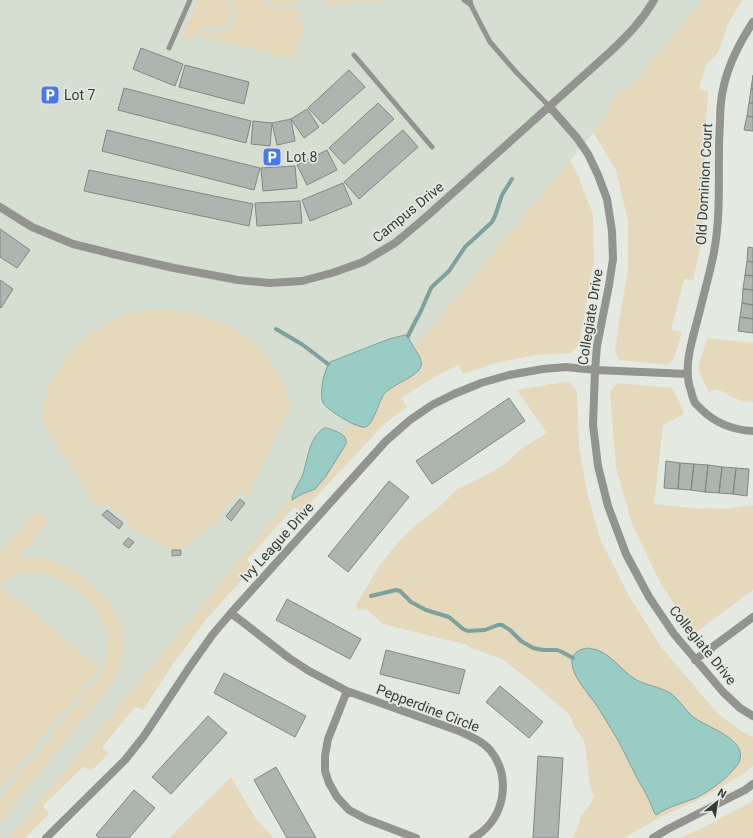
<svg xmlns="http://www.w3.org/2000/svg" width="753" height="838" viewBox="0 0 753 838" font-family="Roboto,sans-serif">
  <rect width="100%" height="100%" fill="#e4e9e2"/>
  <path fill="#d5ded1" d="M0 0H703L9 838H0Z"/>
  <path fill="#e6d8bb" d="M198 0H227C228 4 230 8 231 12 232 21 222 31 213 29 208 28 203 25 198 28 194 31 194 38 193 42L183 39 182 35Z
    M230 0H266C271 13 284 8 294 6L297 7 303 26V31L295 58 292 59H289L198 35 199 32C205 29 208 33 214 33 226 34 235 23 235 12 234 8 232 4 230 0Z
    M269 0H298L299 2C290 5 275 10 269 0Z
    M325 0H386L382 3 364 1 356 2 340 5H326Z
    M703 0H742L728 24 718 53 706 65 699 89 708 91 705 136 703 237 693 280 684 279 671 330 682 332 674 358 668 365 619 360 615 352 618 327 628 270V221L616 170 593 132 605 117 606 113 615 96 631 86Z
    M570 160 577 173 593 215 594 260 579 345 571 353 535 355 496 363 463 374 459 365 438 375 401 398 407 407 384 424 302 512 294 507 247 560 254 567 207 618 184 650 174 662 143 710 135 707 102 747 108 754 91 771 84 766 43 806 49 814 25 838H9Z
    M157 309C204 312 249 325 275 368 282 379 288 391 291 404L248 497 240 491 217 518 219 522 191 540 184 549 166 550 157 541 129 527 131 524 107 504 97 507C83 486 69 465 56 443 53 438 45 428 43 423 41 415 45 397 48 390 66 344 108 313 157 309Z
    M707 338 753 343V402L741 401 717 389 709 392 698 369Z
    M564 382H569L577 392 579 446 587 492 600 539 629 596 661 647 719 715 743 732 753 737V765L746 772 708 795 655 820 624 838H572L576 831 581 816 590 805 594 796 590 785 585 745 583 739 574 726 569 714 529 680 502 659 474 649 464 644 383 624 366 609 359 610 356 605 379 566 398 542 416 525 439 507 457 489 481 478 502 466 521 449 547 433 517 390Z
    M617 383 672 388 677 397 684 414 663 425 654 504 702 509 705 508 725 509 753 505V590L711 621 694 634 661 584 632 524 616 467 610 391Z
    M35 510 49 521 20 557H39L61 563 81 575 97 589 109 601 117 615 123 633 124 651 119 671 110 687 0 822V798L97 679C105 665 110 651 107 635 102 607 66 576 38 573 27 571 9 577 0 583V553Z
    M1 585 100 668 0 789V586Z
    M231 777 256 819 272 836V838H169Z
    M753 799V838H680L704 827 749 803Z"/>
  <path fill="#9accc6" stroke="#7da19c" d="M405 335 408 336C409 338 410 342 412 344 415 351 423 358 421 366 420 375 392 385 385 393 379 399 374 425 365 427 358 429 327 410 323 403 319 395 324 369 330 362L389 339Z
    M324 428H327C335 431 348 434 346 444L326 476 315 489 302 494 292 500C292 491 300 483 303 474 308 458 309 438 324 428Z
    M588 648C591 649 594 649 597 650 611 655 621 669 633 678 644 685 658 686 670 693 679 699 685 710 693 717 706 727 749 739 739 762 738 765 734 769 732 771 723 782 710 790 698 797 684 803 669 806 656 815L655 814C652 808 650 801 646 794 642 786 637 779 633 770 626 757 621 744 613 732 607 722 601 712 595 703 587 692 573 677 572 663 571 653 580 649 588 648Z"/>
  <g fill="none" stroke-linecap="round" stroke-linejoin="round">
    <path stroke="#7da19c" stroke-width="4" d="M276 329 303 345 328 364
      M408 336 416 320 420 313 431 288 435 284 449 271 465 247 492 222 495 216 502 195 512 179
      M371 596 396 590 400 591 411 602 426 610 449 617 463 629 468 631 485 630 498 625H502L510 630 521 641 533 648 543 650H557L562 652 573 658"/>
  </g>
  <path fill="#aeb5b1" stroke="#808784" d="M141 48 183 64 175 86 133 69Z
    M185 65 249 82 244 104 179 87Z
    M349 70 365 87 323 124 308 108Z
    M753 75V89H751Z
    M124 88 251 121 246 143 118 110Z
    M751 89H753V103H749Z
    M378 103 394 119 344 164 329 148Z
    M749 103H753V117L747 116Z
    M307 109 319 127 304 138 291 119Z
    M747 116 753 117V131L744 130Z
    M291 119 295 141 277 145 272 123Z
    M253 121 272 123 270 146 251 144Z
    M107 130 260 168 254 190 102 151Z
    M403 130 418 147 359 199 344 182Z
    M327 150 337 170 307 185 297 165Z
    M295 166 297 188 263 191 261 168Z
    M89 170 253 204 249 226 84 191Z
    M343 183 352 204 310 221 302 200Z
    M300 201 302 223 257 226 255 203Z
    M0 229 30 250 17 268 0 257Z
    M748 247 753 248V262L747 261Z
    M747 261 753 262V276L745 275Z
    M745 275 753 276V290L743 289Z
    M0 280 13 289 1 308 0 307Z
    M743 289 753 290V305L742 303Z
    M742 303 753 305V319L740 317Z
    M740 317 753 319V333L738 331Z
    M509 398 525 421 432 484 416 461Z
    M666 461 680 463 678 489 664 488Z
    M680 463 694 464 691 490 678 489Z
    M694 464 708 465 705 492 691 490Z
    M708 465 722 467 719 493 705 492Z
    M722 467 736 468 733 494 719 493Z
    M736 468 749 469 747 496 733 494Z
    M389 481 409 497 348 572 328 556Z
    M240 499 245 503 231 521 226 516Z
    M107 510 123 523 119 529 102 515Z
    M128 538 134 542 129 548 123 544Z
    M172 550H181V555L172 556Z
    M287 599 361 639 350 659 276 620Z
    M386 650 465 670 459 694 380 674Z
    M224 673 306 716 295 737 214 693Z
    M500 686 543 722 529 738 486 702Z
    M208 716 227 733 171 794 152 777Z
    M538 756 563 758 558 838H533Z
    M276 767 316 838H287L254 780Z
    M134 790 155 808 129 838H99L96 835Z"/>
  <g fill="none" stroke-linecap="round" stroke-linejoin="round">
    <path stroke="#939390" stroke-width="5" d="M464 0 471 5
      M470 0 471 5 480 23 490 42 516 72 549 106
      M169 48 190 0
      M354 55 432 147"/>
    <path stroke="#939390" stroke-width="8" d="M753 22C740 42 729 63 724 85 721 97 720 110 720 122 717 165 722 209 714 252 710 273 704 293 699 314 693 338 682 367 691 391 692 395 693 399 695 403 697 405 699 407 701 409 716 424 733 430 753 431
      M549 106 577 138 588 154 598 175 607 199 612 231 613 259 609 285 597 346 595 370 593 425 598 466 608 506 626 554 649 597 674 634 723 692 740 708 753 716
      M0 207 32 227 73 244 113 254 174 268 238 280 270 283 302 281 332 273 363 262 395 243 426 217 610 52C627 36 642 21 654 0
      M231 613 289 658 309 671 347 691 459 731C470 736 482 741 490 750 510 774 506 811 483 831 480 834 476 836 473 838
      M695 660 753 617
      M347 691 328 739 325 756V771L329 783 337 797 349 810 366 819 416 838
      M46 838 125 760 144 736 191 665 213 634 231 613 386 441 410 420 432 405 454 394 481 383 509 375 543 369 566 367 595 370 688 374
      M653 838 668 829 745 790 753 784"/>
  </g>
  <defs>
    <symbol id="parking-square" viewBox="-11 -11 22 22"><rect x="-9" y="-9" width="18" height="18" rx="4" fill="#4978ea" stroke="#e4e9e2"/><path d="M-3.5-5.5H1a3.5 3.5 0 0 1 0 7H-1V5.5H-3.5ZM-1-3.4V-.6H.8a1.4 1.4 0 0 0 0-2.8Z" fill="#fff"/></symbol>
  </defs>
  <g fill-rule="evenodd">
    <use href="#parking-square" x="39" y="84" width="22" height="22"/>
    <use href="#parking-square" x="261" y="146" width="22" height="22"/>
  </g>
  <g text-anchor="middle" stroke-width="3.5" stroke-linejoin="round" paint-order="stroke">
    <g font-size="14" fill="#3a3c39" stroke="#e4e9e2" text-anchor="start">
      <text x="64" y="100">Lot 7</text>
      <text x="286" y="162">Lot 8</text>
    </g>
    <g font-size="14" fill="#3a3c39" stroke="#e4e9e2">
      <text transform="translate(704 184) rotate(-87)" y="5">Old Dominion Court</text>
      <text transform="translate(408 212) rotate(-39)" y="5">Campus Drive</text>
      <text transform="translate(590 317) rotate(-81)" y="5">Collegiate Drive</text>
      <text transform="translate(277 542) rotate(-48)" y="5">Ivy League Drive</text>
      <text transform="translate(703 645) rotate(51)" y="5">Collegiate Drive</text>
      <text transform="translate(428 708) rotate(21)" y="5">Pepperdine Circle</text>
    </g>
  </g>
  <g transform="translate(717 802) rotate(30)" stroke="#e4e9e2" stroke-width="3" paint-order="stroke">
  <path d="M0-3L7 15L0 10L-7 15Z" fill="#3a3c39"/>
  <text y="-6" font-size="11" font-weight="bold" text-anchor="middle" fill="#3a3c39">N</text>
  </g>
</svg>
